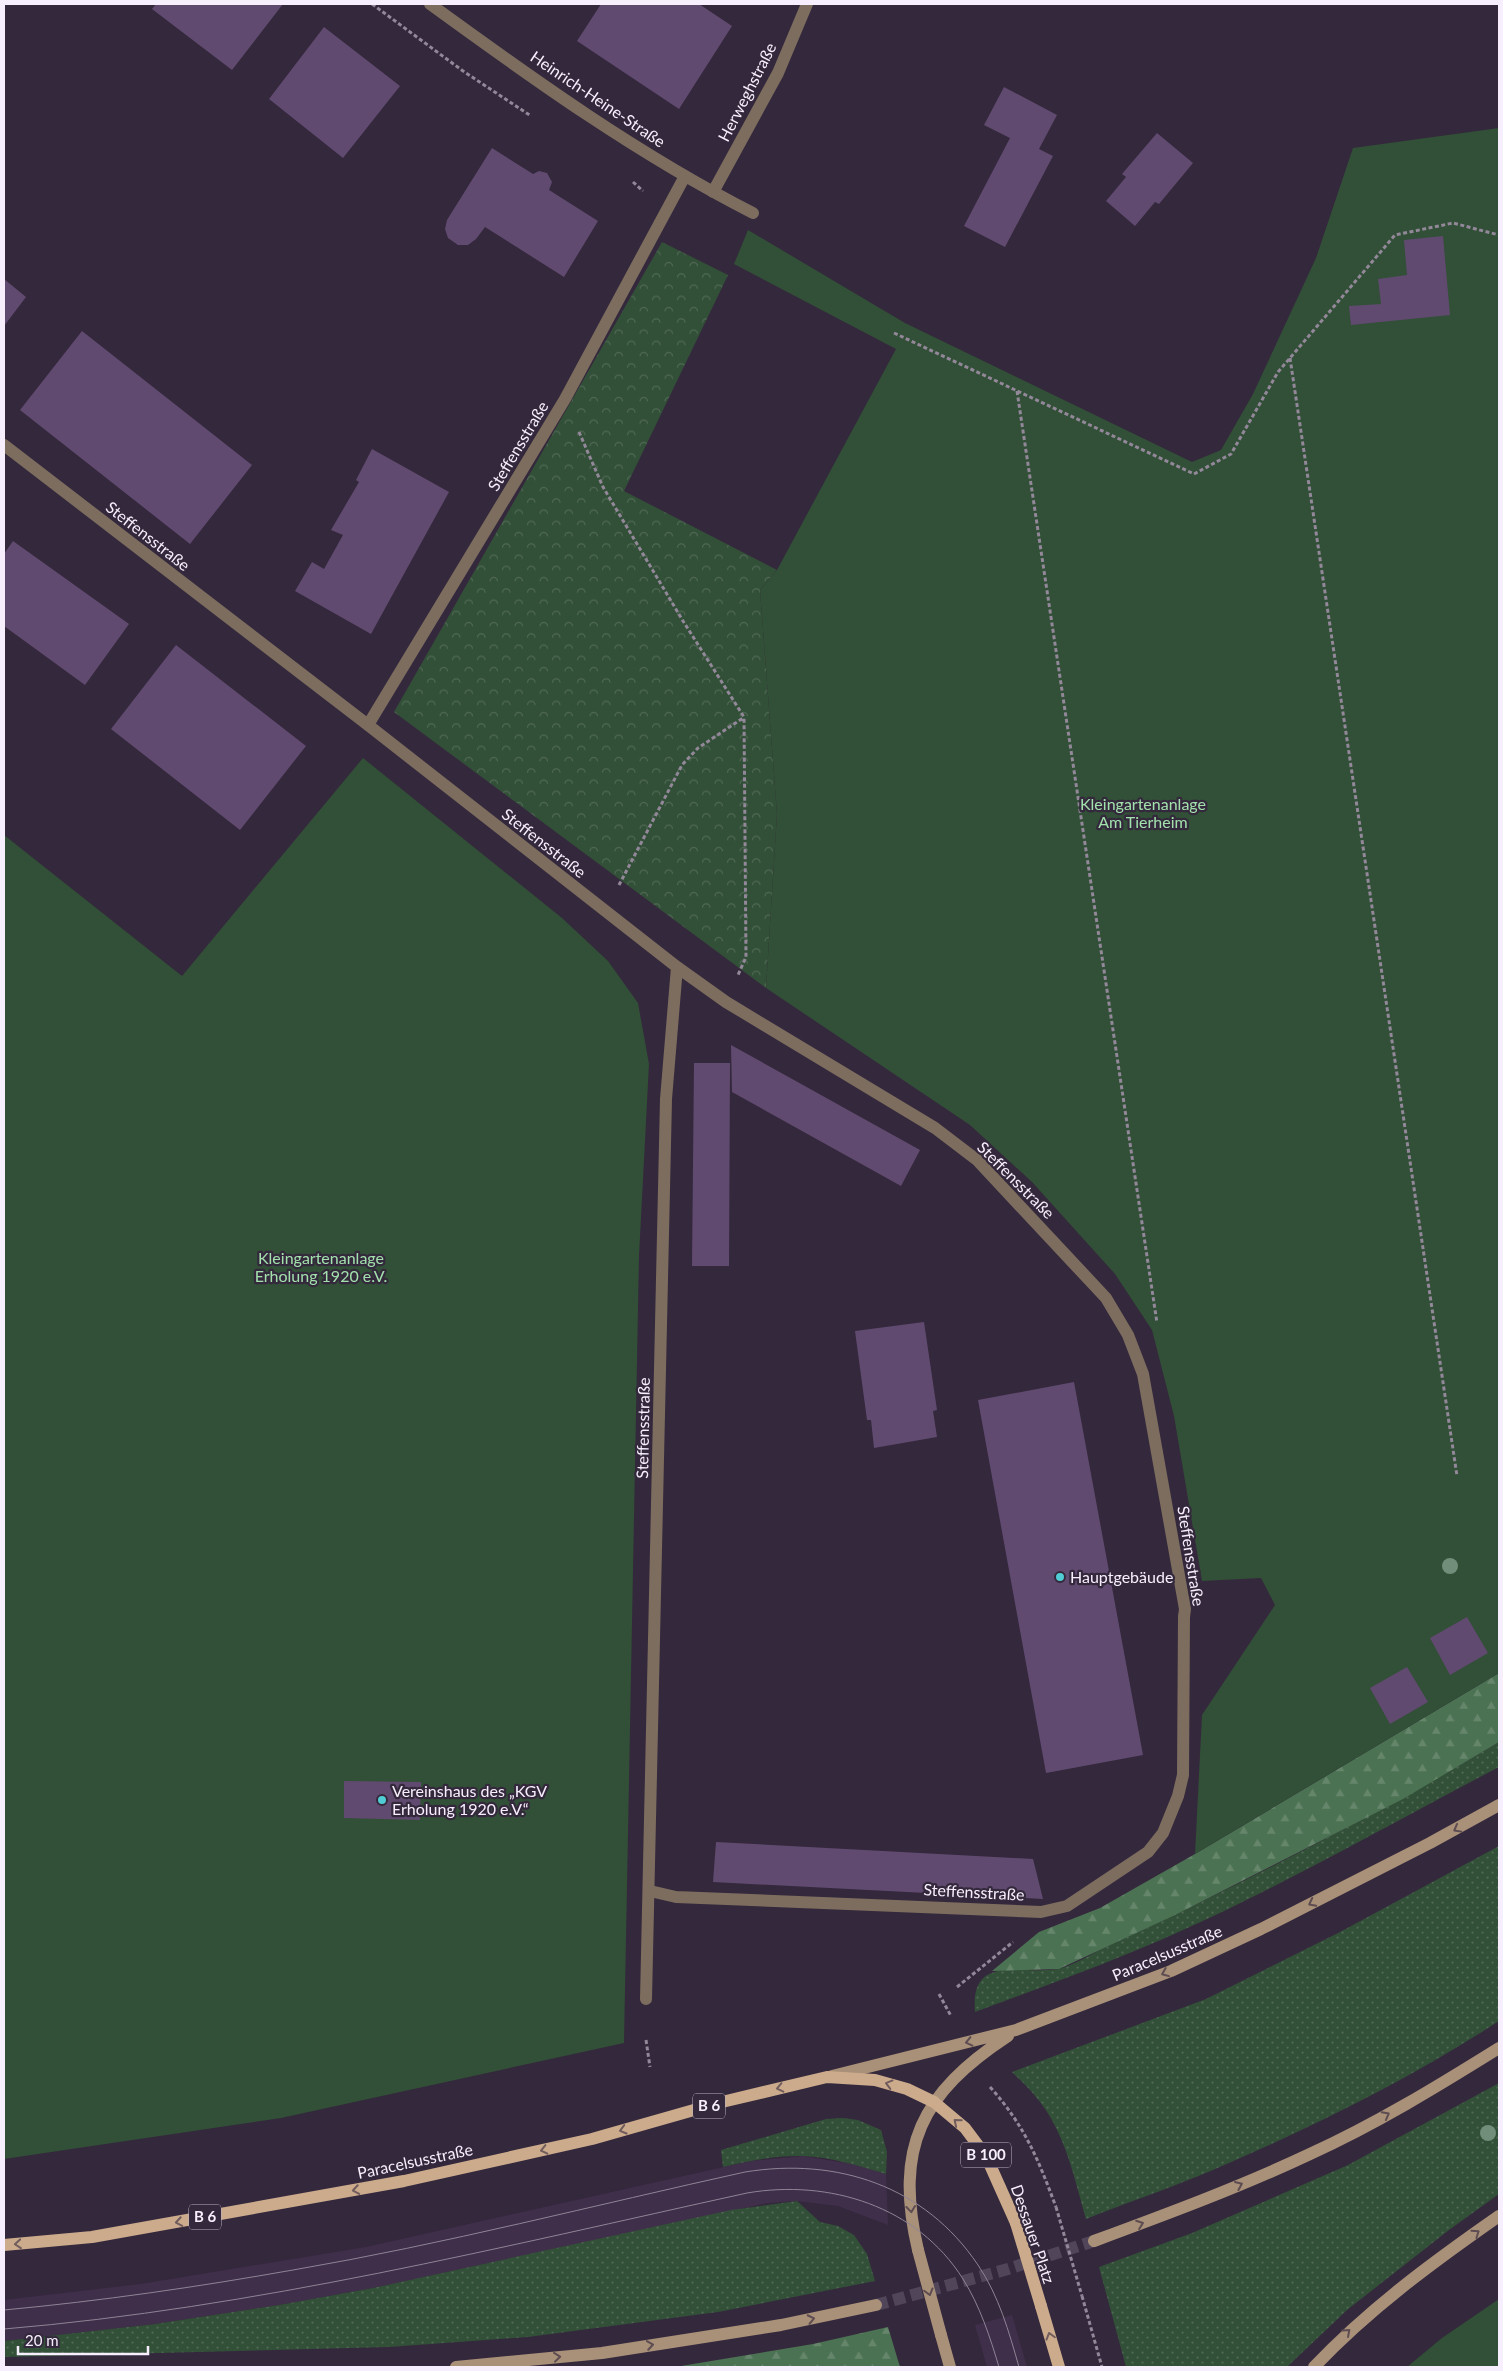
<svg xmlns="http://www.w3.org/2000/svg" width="1503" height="2371" viewBox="0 0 1503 2371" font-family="Lato,sans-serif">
  <defs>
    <pattern id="grass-dots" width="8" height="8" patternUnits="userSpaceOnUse" patternTransform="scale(1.25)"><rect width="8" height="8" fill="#324f37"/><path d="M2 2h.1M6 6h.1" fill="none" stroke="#506955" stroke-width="1.8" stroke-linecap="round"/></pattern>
    <pattern id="forest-firs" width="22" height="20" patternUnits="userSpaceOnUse" patternTransform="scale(1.25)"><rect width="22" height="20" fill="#4b7252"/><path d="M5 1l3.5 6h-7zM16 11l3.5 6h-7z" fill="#66866c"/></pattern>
    <pattern id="park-crowns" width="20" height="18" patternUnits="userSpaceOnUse" patternTransform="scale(1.25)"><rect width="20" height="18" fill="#324f37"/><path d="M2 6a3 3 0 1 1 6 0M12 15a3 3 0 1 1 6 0" fill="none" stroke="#506955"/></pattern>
  </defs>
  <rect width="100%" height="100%" fill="#34283c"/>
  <path fill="#402f4a" d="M803 2156 852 2164 886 2174 888 2225 838 2206 797 2201 768 2203 373 2288 279 2305 155 2324 4 2341V2300L141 2284 366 2247 751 2161Z
    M1012 2315 1027 2367H987L975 2325Z"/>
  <path fill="url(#grass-dots)" d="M1499 1742V1767C1394 1822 1291 1881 1183 1930 1115 1961 1045 1986 975 2012 970 1953 1020 1975 1058 1969 1073 1966 1091 1954 1106 1947 1240 1885 1372 1817 1499 1742Z
    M1499 1846V2021C1410 2079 1311 2128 1213 2170 1171 2188 1128 2202 1086 2219 1074 2177 1065 2131 1036 2097 1029 2088 1020 2080 1012 2072L1206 1999 1340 1932Z
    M1499 2083V2194L1449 2230 1347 2310 1287 2367H1126L1099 2267 1192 2233 1348 2165Z
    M843 2118 858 2120 881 2130 887 2152 886 2174C859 2166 831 2157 803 2156 776 2155 749 2161 723 2167L721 2150 826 2119Z
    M797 2201 820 2222 838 2226 854 2235 867 2254 875 2281 718 2312 528 2337 389 2347 4 2357V2341L155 2324 279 2305 373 2288 731 2210Z"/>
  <path fill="url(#forest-firs)" d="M1499 1673V1742L1403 1799 1175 1915 1059 1969 992 1971 1039 1932 1100 1908 1195 1854Z
    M888 2327 900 2367H675L813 2344Z"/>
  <path fill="url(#park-crowns)" d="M662 242 728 275 624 491 777 570 760 590 777 814 766 988 394 712Z"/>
  <path fill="#324f37" d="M1499 128V1673L1195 1854 1202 1715 1275 1605 1261 1578 1202 1581 1174 1416 1152 1330 1115 1274 1032 1182 970 1125 766 988 777 814 760 590 777 570 896 349 734 264 748 230 905 323 1192 462 1221 450 1253 394 1316 258 1353 148Z
    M363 758 562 918 608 961 638 1003 649 1064 639 1256 624 2043 281 2118 4 2159V835L182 976Z
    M1499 2299V2367H1407L1442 2338Z"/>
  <path fill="#614a70" d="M156 4H283L232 70 152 9Z
    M601 4H699L732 26 679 109 577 41Z
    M324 27 400 86 343 158 269 99Z
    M1004 87 1057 115 1039 149 1053 156 1005 247 964 226 1010 138 984 125Z
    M1157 133 1193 163 1159 204 1155 202 1135 226 1106 201 1126 177 1122 174Z
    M492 148 533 174 539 171 547 173 552 182 549 190 598 221 564 277 485 227 476 239 468 245H458L448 238 445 229 447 220Z
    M1443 236 1450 315 1351 325 1349 306 1381 304 1378 279 1407 275 1404 240Z
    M4 279 26 297 4 326Z
    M82 331 252 465 190 544 20 410Z
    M372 449 449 492 371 634 295 591 312 562 324 569 343 535 331 530 359 482 356 480Z
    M13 541 129 624 85 685 4 626V554Z
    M176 645 306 746 240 830 111 729Z
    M731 1045 920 1150 901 1186 732 1092Z
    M694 1063H730L729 1266H692Z
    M924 1322 937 1410 933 1411 937 1437 874 1448 871 1420H867L855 1331Z
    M1074 1382 1143 1755 1046 1773 978 1400Z
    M1467 1617 1488 1653 1450 1675 1430 1638Z
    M1407 1667 1428 1702 1390 1724 1370 1688Z
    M344 1781 421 1782 420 1820 344 1818Z
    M716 1842 1033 1859 1043 1899 713 1882Z"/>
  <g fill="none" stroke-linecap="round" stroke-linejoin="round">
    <path stroke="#514659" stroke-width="12" stroke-dasharray="12 6" stroke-linecap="butt" d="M876 2305 1008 2269 1094 2241"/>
    <path stroke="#928899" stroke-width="3" stroke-dasharray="4 2.5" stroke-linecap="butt" d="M372 4 463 71 531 116
      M633 182 643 191
      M894 333 1194 474 1231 454 1278 372 1395 235 1453 223 1499 235
      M1290 358 1457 1476
      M1017 391 1157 1323
      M579 432 603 487 683 621 744 717 746 957 738 975
      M619 885 682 765 698 748 743 718
      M957 1987 1013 1942
      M939 1994 951 2016
      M646 2040 650 2067
      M990 2087C1025 2126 1038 2159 1056 2207
      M1082 2296 1102 2367"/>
    <path stroke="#7c6d5e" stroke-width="12" d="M650 1891 676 1897 1041 1912 1067 1906 1148 1852 1163 1833 1178 1796 1183 1775 1184 1617"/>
    <path stroke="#7c6d5e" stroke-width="12" d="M430 4C533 79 639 155 753 213
      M713 192 778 73 807 4
      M4 445 368 725 677 967 726 1002 935 1128 977 1160 1106 1298 1128 1335 1143 1374 1185 1609 1184 1617
      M368 725 565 399 685 176
      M646 1999 666 1099 677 967"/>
    <path stroke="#a99078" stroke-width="12" d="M832 2076 1016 2030 1171 1971 1261 1929 1430 1843 1499 1805
      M1094 2241C1167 2214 1240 2187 1310 2154 1376 2124 1438 2086 1499 2048
      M918 2250C894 2148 921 2093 1008 2036
      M941 2335 950 2367
      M456 2367 602 2353 781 2325 876 2305
      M1314 2367C1369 2309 1433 2262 1499 2216"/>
    <path stroke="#cbab8c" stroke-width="12" d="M4 2245 92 2237 404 2181 592 2139 722 2102 827 2077 875 2080 907 2089 934 2102 965 2128 986 2156 1016 2223
      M1041 2306 1059 2367"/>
    <path stroke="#8e8495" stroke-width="1" d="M4 2310C101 2301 197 2287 293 2270 445 2244 595 2205 745 2172 837 2157 925 2186 978 2265 999 2296 1009 2332 1019 2367
      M4 2329C255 2308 501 2247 747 2193 829 2179 917 2206 963 2279 980 2306 990 2337 999 2367"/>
    <path stroke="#928899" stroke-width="3" stroke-dasharray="4 2.5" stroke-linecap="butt" d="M1056 2207 1082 2296"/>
    <path stroke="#a99078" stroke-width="12" d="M918 2250 941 2335"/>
    <path stroke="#cbab8c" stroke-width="12" d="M1016 2223 1041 2306"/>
  </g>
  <g fill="#708e7a">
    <circle cx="1450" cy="1566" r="8"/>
    <circle cx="1488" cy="2133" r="8"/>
  </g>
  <defs><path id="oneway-chevron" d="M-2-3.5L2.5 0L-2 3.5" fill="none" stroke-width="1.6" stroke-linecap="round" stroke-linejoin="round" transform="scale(1.25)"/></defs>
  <g stroke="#5d4c51">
    <use href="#oneway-chevron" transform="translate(1457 1829) rotate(151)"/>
    <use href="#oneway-chevron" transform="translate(1312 1903) rotate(153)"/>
    <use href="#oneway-chevron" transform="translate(1165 1973) rotate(158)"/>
    <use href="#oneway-chevron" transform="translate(969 2042) rotate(167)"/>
    <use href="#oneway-chevron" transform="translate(1386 2115) rotate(-28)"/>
    <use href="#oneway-chevron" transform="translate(1239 2185) rotate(-23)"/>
    <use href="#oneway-chevron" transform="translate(911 2209) rotate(83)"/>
    <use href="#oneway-chevron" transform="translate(1140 2224) rotate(-20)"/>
    <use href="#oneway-chevron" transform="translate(1476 2233) rotate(-35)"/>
    <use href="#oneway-chevron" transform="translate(929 2292) rotate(75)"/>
    <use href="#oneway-chevron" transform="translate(811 2319) rotate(-12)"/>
    <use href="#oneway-chevron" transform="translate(1347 2332) rotate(-42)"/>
    <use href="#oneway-chevron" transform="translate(650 2345) rotate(-9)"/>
    <use href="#oneway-chevron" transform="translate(557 2357) rotate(-6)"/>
  </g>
  <g stroke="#705c5c">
    <use href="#oneway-chevron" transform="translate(889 2084) rotate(-165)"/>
    <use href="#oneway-chevron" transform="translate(780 2088) rotate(167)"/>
    <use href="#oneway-chevron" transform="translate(957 2122) rotate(-140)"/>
    <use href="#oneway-chevron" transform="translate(623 2130) rotate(164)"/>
    <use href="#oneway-chevron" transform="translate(544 2150) rotate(167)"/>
    <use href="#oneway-chevron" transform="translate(356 2190) rotate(170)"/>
    <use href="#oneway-chevron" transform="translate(179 2222) rotate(170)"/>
    <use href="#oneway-chevron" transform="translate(18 2244) rotate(175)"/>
    <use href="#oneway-chevron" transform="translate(1050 2336) rotate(-106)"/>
  </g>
  <g fill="#51ccd4" stroke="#34283c" stroke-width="2">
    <circle cx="1060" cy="1577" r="5"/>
    <circle cx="382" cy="1800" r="5"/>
  </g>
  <g text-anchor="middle" stroke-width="4.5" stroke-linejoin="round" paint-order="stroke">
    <g fill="#34283c" stroke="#bcb3c3" stroke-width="1">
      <rect x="693" y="2093.5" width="32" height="25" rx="4"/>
      <rect x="961" y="2142.5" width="50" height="25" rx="4"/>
      <rect x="189" y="2204.5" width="32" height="25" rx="4"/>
    </g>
    <g font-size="15" font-weight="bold" fill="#f7effd">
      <text x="709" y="2111">B 6</text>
      <text x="986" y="2160">B 100</text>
      <text x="205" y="2222">B 6</text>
    </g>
    <g font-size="16" fill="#f7effd" stroke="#34283c">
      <text transform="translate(747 92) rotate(-63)" y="6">Herweghstraße</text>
      <text transform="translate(598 99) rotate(34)" y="6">Heinrich-Heine-Straße</text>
      <text transform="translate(518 446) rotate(-59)" y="6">Steffensstraße</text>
      <text transform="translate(148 536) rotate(38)" y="6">Steffensstraße</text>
      <text transform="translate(544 843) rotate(38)" y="6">Steffensstraße</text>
      <text transform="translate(1016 1180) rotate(45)" y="6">Steffensstraße</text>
      <text transform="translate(643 1428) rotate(-89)" y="6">Steffensstraße</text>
      <text transform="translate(1191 1556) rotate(81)" y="6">Steffensstraße</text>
      <text transform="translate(974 1892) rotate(3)" y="6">Steffensstraße</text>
      <text transform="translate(1167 1953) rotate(-23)" y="6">Paracelsusstraße</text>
      <text transform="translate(415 2161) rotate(-12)" y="6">Paracelsusstraße</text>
      <text transform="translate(1033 2234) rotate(71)" y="6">Dessauer Platz</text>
    </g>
    <g font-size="16" fill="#a2e1ac" stroke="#34283c">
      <text x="1143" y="810">Kleingartenanlage<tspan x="1143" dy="18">Am Tierheim</tspan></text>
      <text x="321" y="1264">Kleingartenanlage<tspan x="321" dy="18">Erholung 1920 e.V.</tspan></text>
    </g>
    <g font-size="16" fill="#f7effd" stroke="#34283c" text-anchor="start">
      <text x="1070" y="1583">Hauptgebäude</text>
      <text x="392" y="1797">Vereinshaus des „KGV<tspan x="392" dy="18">Erholung 1920 e.V.“</tspan></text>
    </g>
  </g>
  <rect width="1503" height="2371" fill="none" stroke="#f7effd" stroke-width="10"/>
  <path d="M18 2346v8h130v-8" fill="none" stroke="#f7effd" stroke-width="2.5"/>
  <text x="25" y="2346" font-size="15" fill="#f7effd" stroke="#34283c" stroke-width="4" paint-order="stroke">20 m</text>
</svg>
